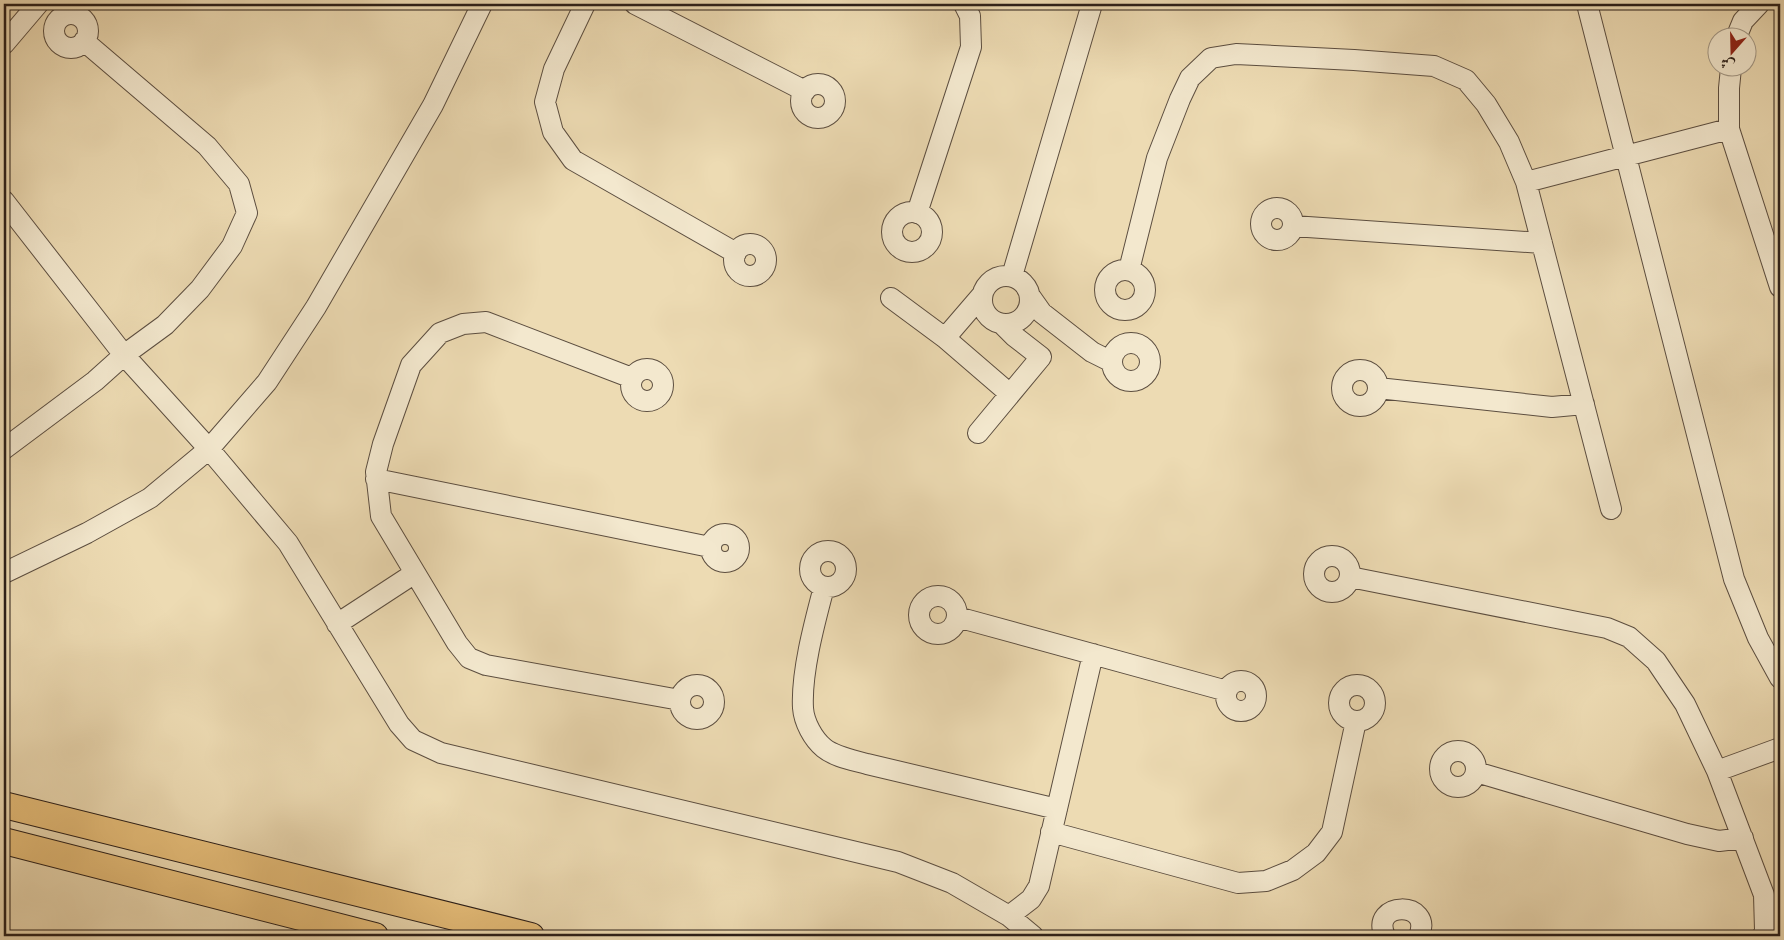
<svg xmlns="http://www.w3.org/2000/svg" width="1784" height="940" viewBox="0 0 1784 940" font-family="Vollkorn,Amiri,serif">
  <rect width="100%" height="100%" fill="#eddbb3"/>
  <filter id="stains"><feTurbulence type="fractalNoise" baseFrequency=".004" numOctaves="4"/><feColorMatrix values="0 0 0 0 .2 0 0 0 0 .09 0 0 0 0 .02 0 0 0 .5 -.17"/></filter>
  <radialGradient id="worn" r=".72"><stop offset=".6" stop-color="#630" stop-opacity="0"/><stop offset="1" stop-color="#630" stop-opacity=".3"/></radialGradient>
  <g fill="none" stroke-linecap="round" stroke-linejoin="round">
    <defs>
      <path id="minor" d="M585 4 554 69 545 102 553 132 573 160 736 253
        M635 4 805 91
        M1587 4 1734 579 1758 638 1780 678
        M54 31a17 17 0 1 1 34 0a17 17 0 1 1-34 0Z
        M1736 38 1743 21 1759 4
        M4 44 38 4
        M1731 68 1729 88V129L1780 287
        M801 101a17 17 0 1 1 34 0a17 17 0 1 1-34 0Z
        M1526 182 1729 129
        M4 201 124 355 209 449 288 543 399 724 413 740 441 753 898 862 952 883 1009 916 1033 936
        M1261 224a16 16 0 1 1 32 0a16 16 0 1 1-32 0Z
        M892 232a20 20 0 1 1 40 0a20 20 0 1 1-40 0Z
        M917 213 971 47 970 16 964 4
        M1293 226 1542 243
        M734 260a16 16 0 1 1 32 0a16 16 0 1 1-32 0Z
        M1105 290a20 20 0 1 1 40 0a20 20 0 1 1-40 0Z
        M1129 270 1157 158 1180 99 1190 78 1211 58 1236 54 1354 60 1434 66 1466 80 1486 104 1509 142 1526 182 1611 509
        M982 300a24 24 0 1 1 48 0a24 24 0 1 1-48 0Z
        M1012 276 1092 4
        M982 295 945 338 1010 394
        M1030 296 1042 313 1092 352 1112 362
        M891 298 945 338
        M1112 362a19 19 0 1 1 38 0a19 19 0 1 1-38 0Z
        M631 385a16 16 0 1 1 32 0a16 16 0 1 1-32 0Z
        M1342 388a18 18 0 1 1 36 0a18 18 0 1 1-36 0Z
        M632 378 486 322 463 324 440 333 411 365 383 444 376 472 381 516 457 643 469 658 486 665 680 700
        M1378 388 1552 407 1584 404
        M978 433 1041 357 1014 336 1002 324
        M4 449 95 381 124 355 165 325 200 289 232 246 247 213 239 184 207 146 84 41
        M376 479 710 547
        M711 548a14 14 0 1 1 28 0a14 14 0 1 1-28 0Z
        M810 569a18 18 0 1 1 36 0a18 18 0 1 1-36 0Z
        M1314 574a18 18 0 1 1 36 0a18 18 0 1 1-36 0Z
        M4 573 87 533 150 498 209 449 267 382 316 307 433 105 482 4
        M1350 577 1607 628 1629 637 1656 661 1685 704 1717 771 1764 895 1765 930 1763 936
        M824 587C815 621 801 672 803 708 804 722 813 739 824 748 835 757 853 760 867 764L1057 809
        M919 615a19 19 0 1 1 38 0a19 19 0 1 1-38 0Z
        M957 617 1227 691
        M337 624 415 573
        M1226 696a15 15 0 1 1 30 0a15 15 0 1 1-30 0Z
        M1339 703a18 18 0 1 1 36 0a18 18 0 1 1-36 0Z
        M680 702a17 17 0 1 1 34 0a17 17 0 1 1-34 0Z
        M1440 769a18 18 0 1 1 36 0a18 18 0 1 1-36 0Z
        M1717 771 1780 748
        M1476 772 1687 834 1719 841 1743 838
        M1051 832 1238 883 1266 881 1293 870 1316 853 1332 832 1356 721
        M1009 916 1031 899 1039 886 1093 654
        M1385 936C1369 901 1434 900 1419 936"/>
      <path id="major" d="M4 805 531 936
        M4 841 375 936"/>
    </defs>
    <use href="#minor" stroke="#5c4e40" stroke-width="22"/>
    <use href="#major" stroke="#2b1f19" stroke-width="28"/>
    <use href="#minor" stroke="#f3e8ce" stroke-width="20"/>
    <use href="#major" stroke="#e6be7a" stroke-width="26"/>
  </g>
  <rect width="1784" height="940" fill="none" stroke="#eddbb3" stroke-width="20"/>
  <rect x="5" y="5" width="1774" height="930" fill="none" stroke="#2b1f19" stroke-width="2.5"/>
  <rect x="10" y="10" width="1764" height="920" fill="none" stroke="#2b1f19"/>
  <g transform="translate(1732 52) rotate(200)"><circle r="24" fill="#f3e8ce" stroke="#a39886"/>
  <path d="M0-4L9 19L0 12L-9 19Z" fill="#8f2418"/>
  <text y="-8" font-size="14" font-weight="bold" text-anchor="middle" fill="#2b1f19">ش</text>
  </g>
  <rect width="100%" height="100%" filter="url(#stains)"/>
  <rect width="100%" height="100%" fill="url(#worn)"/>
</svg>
